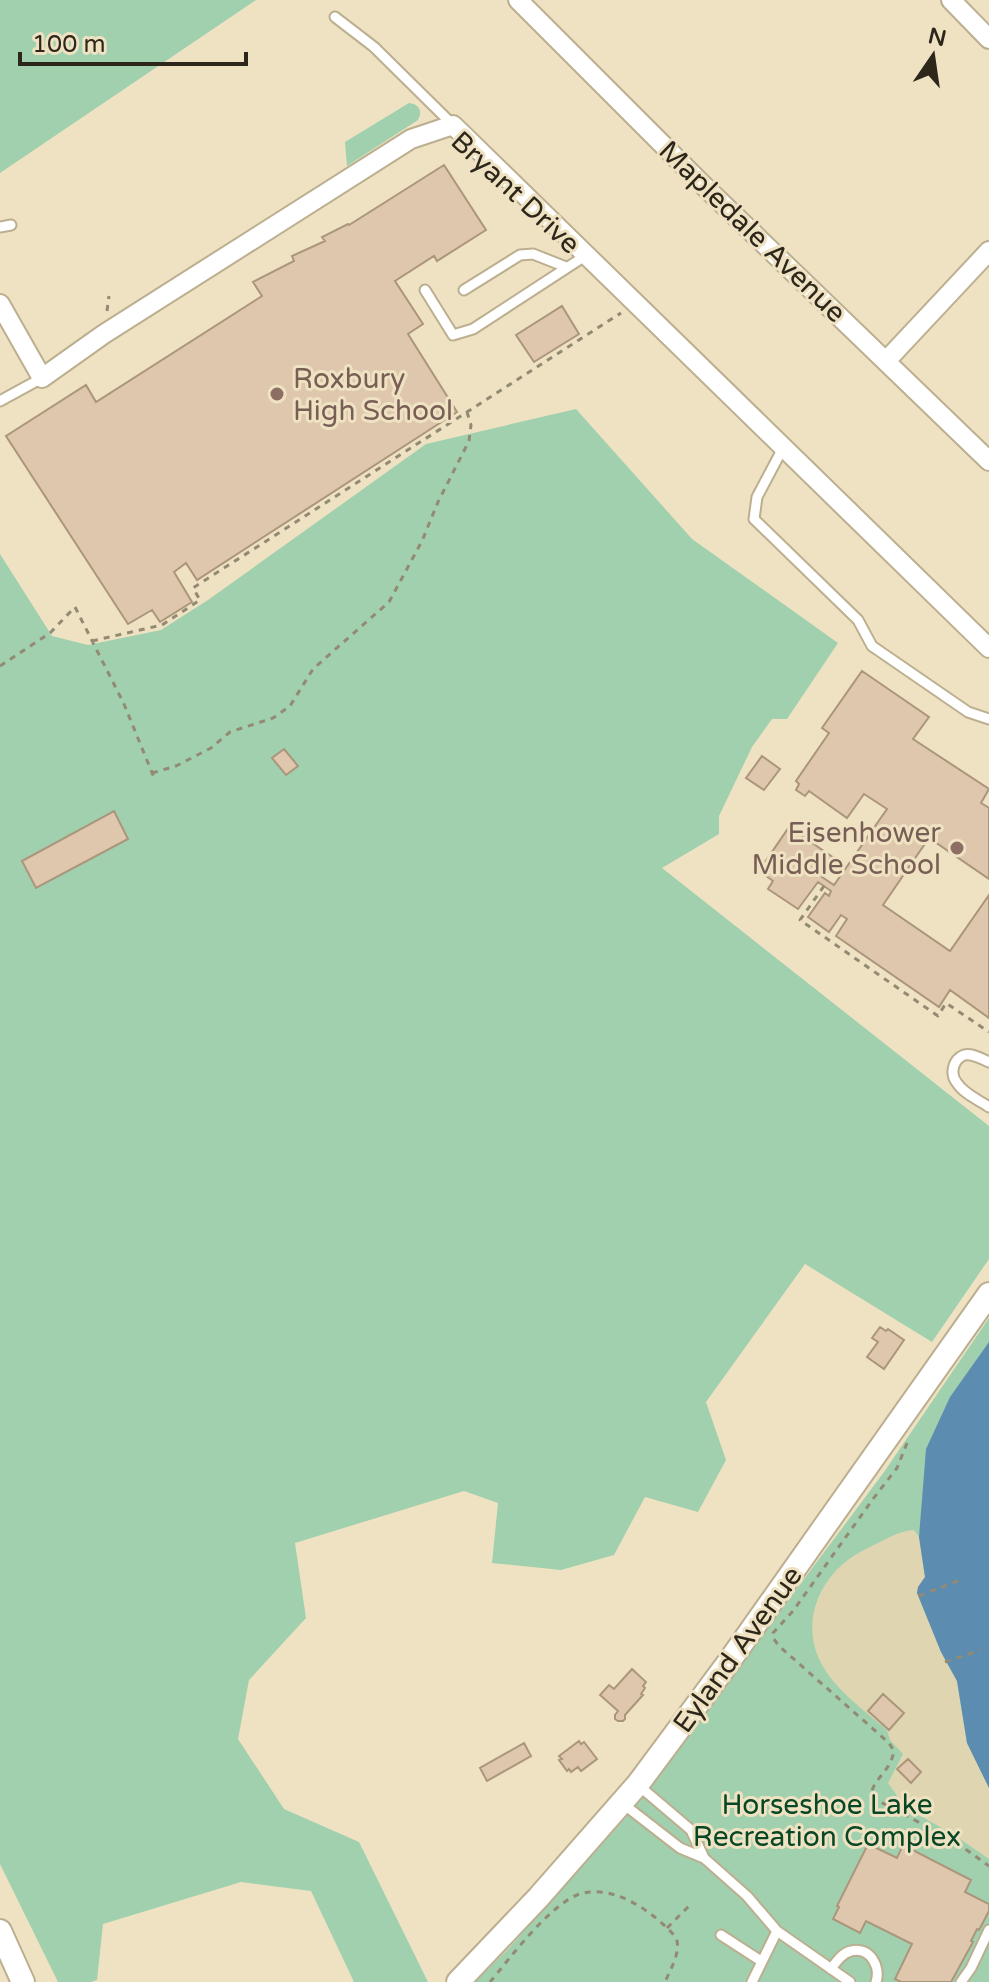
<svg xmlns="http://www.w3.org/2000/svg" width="989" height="1982" viewBox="0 0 989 1982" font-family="'Varela Round',sans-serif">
  <rect width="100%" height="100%" fill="#efe2c2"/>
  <path fill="#a0d0ae" d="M0 0H256L0 173Z
    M409 103C419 104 423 111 418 120L347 166 345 142Z
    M576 409 692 539 838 643 787 719H772L752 747 719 816V834L662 868 989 1126V1259L932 1342 805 1264 706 1402 726 1460 698 1512 645 1497 614 1555 561 1570 492 1563 498 1503 464 1491 295 1543 306 1618 249 1680 238 1739 284 1809 359 1842 428 1982H354L311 1891 241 1882 103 1924 97 1980 91 1982H58L0 1864V554L52 636 88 645 161 630 208 600 426 444Z
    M989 1318V1982H475L509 1948 627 1816 884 1472Z"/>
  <path fill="#dfd5b1" d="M914 1530 919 1537 925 1577 918 1587 917 1593 941 1652 957 1681 967 1743 989 1788V1859L954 1835 905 1807 888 1783 903 1754 890 1740 887 1730C863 1709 833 1689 819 1659 804 1626 815 1588 843 1564 853 1555 867 1548 880 1542 892 1536 900 1531 914 1530Z"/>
  <path fill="#5d8cb1" d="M989 1342V1788L967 1743 957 1681 941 1652 917 1593 918 1587 925 1577 919 1537 926 1449 950 1397Z"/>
  <path fill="#dec7ad" stroke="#ab967c" stroke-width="2" d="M444 165 486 230 437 261 434 256 395 281 423 324 408 334 457 412 197 580 186 563 174 572 192 602 160 622 152 610 128 624 6 436 86 385 96 402 262 296 253 282 294 261 292 256 325 241 322 237 348 224 349 225Z
    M562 306 579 334 534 362 516 335Z
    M862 671 929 717 913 739 989 789 981 803 989 808V879L929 838 883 905 950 951 989 895V1018L950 990 939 1007 836 936 847 919 841 915 829 932 808 917 825 893 829 896 831 891 818 882 798 909 768 889 773 881 759 871 789 827 834 858 822 877 834 885 887 809 864 794 847 818 809 791 805 796 796 790 799 784 796 781 829 733 822 728Z
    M284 749 298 766 286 775 272 758Z
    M762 756 780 769 764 790 746 778Z
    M114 811 128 839 36 888 22 861Z
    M880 1327 886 1331 888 1329 904 1340 884 1369 867 1357 878 1342 872 1338Z
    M632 1669 646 1682 643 1686 645 1688 641 1694 643 1695 625 1715V1719L623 1721H618L615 1719V1715L618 1711 600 1695 609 1685 614 1689Z
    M883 1694 904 1713 889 1730 868 1711Z
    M579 1741 581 1744 584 1742 597 1759 581 1771 578 1767 571 1772 569 1769 567 1771 559 1760 562 1759 559 1756Z
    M524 1743 531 1756 487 1781 480 1768Z
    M908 1759 921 1772 911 1783 897 1769Z
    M868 1844 897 1858 903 1845 971 1880 965 1892 989 1904V1911L979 1930 977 1929 971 1941 973 1942 951 1982H901L895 1979 912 1944 866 1921 860 1933 833 1919 839 1907 837 1906Z"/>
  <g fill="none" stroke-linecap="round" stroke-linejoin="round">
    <defs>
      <path id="service" d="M335 17 374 47 453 125
        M0 227 11 225
        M425 290 453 335 473 329 585 256
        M464 290 520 255 533 254 566 267
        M0 401 42 378
        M783 448 757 497 754 519 858 620 872 646 968 712 989 719
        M989 1062C982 1059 972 1053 964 1055 952 1060 950 1075 957 1083 964 1094 979 1100 989 1107
        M638 1785 691 1830 704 1858
        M622 1803 680 1848 704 1858 747 1896 777 1931 850 1982
        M721 1935 761 1961
        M831 1969C836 1962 842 1953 851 1951 870 1946 881 1967 876 1982
        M752 1982 777 1931
        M961 1982 971 1968 989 1930"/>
      <path id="minor" d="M518 0 703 185 989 461
        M951 0 989 39
        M0 304 42 378 104 334 411 139 453 125 989 648
        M886 361 989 251"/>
      <path id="tertiary" d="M0 1931 23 1982
        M458 1982 538 1898 638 1784 728 1663 989 1294"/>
    </defs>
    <use href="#service" stroke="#bcaf90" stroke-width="13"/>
    <use href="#minor" stroke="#bcaf90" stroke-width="22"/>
    <use href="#tertiary" stroke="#bcaf90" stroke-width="26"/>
    <path stroke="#938a73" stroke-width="3" stroke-dasharray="6 6" stroke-linecap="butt" d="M107 311 109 296
      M92 641 162 625 200 600 193 588 621 313
      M0 666 50 633 75 607 124 704 155 780
      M152 773 176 766 211 748 230 732 273 718 290 706 313 669 389 602 422 541 438 502 469 441 471 425 467 412
      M824 886 800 920 938 1016 946 1003 989 1032
      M907 1443 897 1468 873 1499 793 1611 773 1633V1638L779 1646 889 1743 894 1751C890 1772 875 1777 871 1794L875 1799 954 1841 989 1866
      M919 1596 960 1580
      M945 1662 980 1650
      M667 1928 689 1906
      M490 1982C511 1957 547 1908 577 1895 608 1883 644 1906 666 1927 670 1931 675 1935 677 1941 680 1954 670 1970 665 1982"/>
    <use href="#service" stroke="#fff" stroke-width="9"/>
    <use href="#minor" stroke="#fff" stroke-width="18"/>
    <use href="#tertiary" stroke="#fff" stroke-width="22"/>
  </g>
  <g fill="#8d6e63" stroke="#efe2c2" stroke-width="3">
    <circle cx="277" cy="394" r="8"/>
    <circle cx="957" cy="848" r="8"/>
  </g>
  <g text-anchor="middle" stroke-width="6" stroke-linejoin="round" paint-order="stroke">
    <g font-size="28" fill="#2c271a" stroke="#efe2c2">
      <text transform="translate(516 192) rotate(43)" y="10">Bryant Drive</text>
      <text transform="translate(753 231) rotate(44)" y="10">Mapledale Avenue</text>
      <text transform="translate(737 1649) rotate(-54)" y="10">Eyland Avenue</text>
    </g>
    <g font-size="28" fill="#785e54" stroke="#efe2c2" text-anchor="start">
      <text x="293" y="388">Roxbury<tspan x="293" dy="32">High School</tspan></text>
      <text x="941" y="842" text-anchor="end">Eisenhower<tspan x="941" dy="32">Middle School</tspan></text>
    </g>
    <g font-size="28" fill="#074725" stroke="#efe2c2">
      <text x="827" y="1814">Horseshoe Lake<tspan x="827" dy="32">Recreation Complex</tspan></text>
    </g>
  </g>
  <g transform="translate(933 56) rotate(13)" stroke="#efe2c2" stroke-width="6" paint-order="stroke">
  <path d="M0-6L14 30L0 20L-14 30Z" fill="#2c271a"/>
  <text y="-12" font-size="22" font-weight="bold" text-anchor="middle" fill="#2c271a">N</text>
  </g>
  <path d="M20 52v12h226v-12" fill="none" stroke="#2c271a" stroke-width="4"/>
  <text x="32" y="52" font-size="24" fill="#2c271a" stroke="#efe2c2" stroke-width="6" paint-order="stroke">100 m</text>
</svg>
